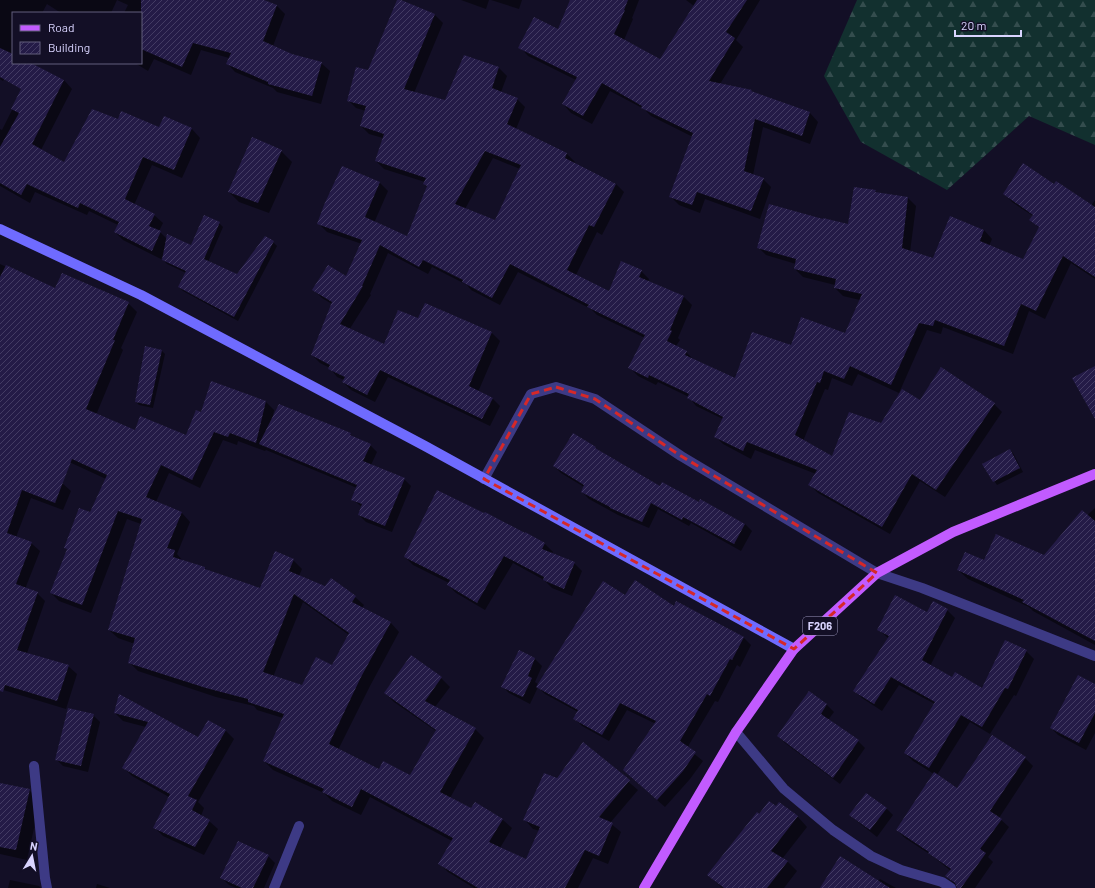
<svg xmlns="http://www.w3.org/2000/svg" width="1095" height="888" viewBox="0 0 1095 888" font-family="Barlow,sans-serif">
  <defs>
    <pattern id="forest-firs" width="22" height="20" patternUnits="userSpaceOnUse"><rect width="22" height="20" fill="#12302f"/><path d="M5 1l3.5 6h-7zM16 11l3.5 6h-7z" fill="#344d4e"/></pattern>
    <pattern id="building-hatch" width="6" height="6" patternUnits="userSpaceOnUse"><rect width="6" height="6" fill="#241b47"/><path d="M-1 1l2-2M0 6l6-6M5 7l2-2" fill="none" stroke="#433b63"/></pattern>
  </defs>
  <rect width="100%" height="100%" fill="#130f26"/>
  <path fill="url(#forest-firs)" d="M857 0H1095V145L1029 116 947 190 861 142 824 76Z"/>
  <path fill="#0007" fill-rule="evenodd" d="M0 0H117L111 13H61L47 4 42 13H13V63L3 81 0 79Z
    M117 0H262L276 5 285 14 273 46 291 54 321 63 330 71 321 104 277 92 273 88 235 72 227 63 229 58 201 50 191 75 154 59 148 71 135 63H141V13H124L128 5Z
    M398 0 435 15 443 23 414 93 446 101 499 68 507 76 501 92 517 99 525 107 516 129 567 154 575 162 574 164 616 184 624 192 602 235 597 232 576 275 609 292 641 271 649 279 648 282 684 297 692 305 678 338 680 340 676 346 686 352 694 360 736 380 792 347 846 334 860 300 843 296 835 288V285L803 277 795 269 796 264 766 255 758 247 848 226 875 191 877 194 908 198 916 206 910 252 934 259 951 217 984 230 992 239 989 246 1023 260 1039 228 1031 220 1033 216 1012 202 1004 193 1054 186 1091 206 1095 200V279L1071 263 1045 319 1029 311 1013 354 943 327 941 334 927 330 899 393 858 374 852 386 832 378 828 390 825 389 803 441 833 458 882 424 920 401 994 404 1002 412 945 497 920 481 890 534 818 493 810 485 816 474 755 450 751 459 723 444 715 436 723 419 696 406 689 397 658 382 656 385 638 376 630 368 645 338 597 315 591 309 518 272 500 305 471 290 467 285 432 267 428 274 388 253 370 294 371 295 349 330 385 345 419 319 425 304 492 333 500 341 478 392 492 398 500 406 490 426 388 377 375 402 351 390 343 382 344 380 337 377 330 368 320 363 312 355 332 304 322 298 314 290 347 278 362 244 327 232 319 224 342 167 380 183 388 191 374 223 408 238 427 187 424 184 425 182 384 169 376 161 383 138 369 134 361 126 366 111 356 108 348 100 368 72ZM493 158 520 169 496 221 465 209Z
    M461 0H489L486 9Z
    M491 0H522L519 9Z
    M571 0H639L632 18 633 19 624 40 660 61 694 6 686 0H760L736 40 743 47 720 84 751 91 754 93 810 113 818 122 810 144 763 127 753 175 763 179 771 187 760 219 705 199 700 213 679 205 671 197 693 137 651 116 644 109 610 91 592 124 571 113 563 104 576 80 528 56 520 47 558 30Z
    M34 66 64 80 72 89 41 150 65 163 118 120 160 129 165 117 192 129 200 138 182 178 152 165 134 205 154 215 163 223 159 231 167 239 191 246 219 223 223 227 208 262 237 275 273 242 277 246 238 321 183 291 179 287 186 273 167 264 163 260 164 253 161 259 123 240 115 232 118 225 89 211 87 215 35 192 30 203 0 186V129L2 130Z
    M281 151 292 162 269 213 239 202 229 192Z
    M0 264 55 290 128 303 137 312 121 348 123 350 96 415 135 432 187 436 201 413 265 401 274 410 273 416 350 434 354 438 370 445 377 452 371 465 404 479 411 486 392 532 366 522 359 515 362 507 352 499 357 488 266 450 265 451 238 441 237 445 223 440 200 488 169 473 156 502 182 513 190 522 177 554 183 561 205 568 208 571 260 589 293 560 302 569 299 576 355 597 364 605 362 608 391 623 399 632 370 686 338 750 379 771 410 777 436 731 394 702 385 693 411 657 441 678 450 687 435 707 475 729 484 738 450 798 472 810 475 803 503 820 512 828 500 848 526 861 540 831 533 829 525 820 583 743 638 790 610 823 621 832 608 864 593 858 578 888H474L448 872 439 863 452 841 370 797 361 815 332 801 324 793 273 770 264 761 283 718 257 710 254 706 216 697 138 671 129 662 135 644 118 638 109 630 141 524 127 519 91 613 59 601 51 593 106 479 0 430ZM303 602 349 635 332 666 302 686 273 677Z
    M161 350 165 354 153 408 139 405 136 402Z
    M595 448 600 452 660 487 745 524 752 531 741 551 691 523 689 526 658 509 649 528 618 515 589 499 582 492 584 487 561 473 554 466Z
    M1010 450 1013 453 1023 472 997 485 983 464Z
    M0 459 62 483 71 491 63 510 31 498 16 537 31 543 40 551 25 589 37 593 45 601 27 653 68 666 77 674 66 709 0 689Z
    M1095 508V645L1033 611 1029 607 968 579 958 570 985 561 1044 556Z
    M544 543 553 552 551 554 574 563 582 571 572 596 552 588 544 580 513 563 485 610 456 593 448 585 449 583 413 565 405 557Z
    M625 596 674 607 744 638 751 645 740 667 737 665 718 702 715 701 687 748 703 761 690 779 665 807 631 777 656 724 627 710 609 741 582 726 574 718 578 712 545 694 538 687 530 704 509 693 502 686 535 659 542 666 535 682 539 685Z
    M947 610 955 618 930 666 952 678 982 689 1026 651 1034 659 1016 696 1014 695 990 734 970 722 937 775 958 789 1025 758 1033 766 999 818 1009 827 988 857 993 862 975 888H958L947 876 951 871 931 855 905 838 897 830 934 774 913 761 905 753 935 704 899 685 882 711 862 698 854 690 888 638 879 630 927 613Z
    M1095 685V733L1086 750 1058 735 1051 728Z
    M810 693 827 705 834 712 828 720 858 741 865 748 840 784 785 743 778 736Z
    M120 696 199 739 209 721 226 731 234 739 198 802 204 808 201 816 209 821 218 829 204 855 163 836 155 828 169 797 132 776 124 768 146 727 123 721 115 713Z
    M93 715 100 722 88 772 63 766 56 759Z
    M0 784 29 790 40 801 27 860 0 854Z
    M779 803 798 817 807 827 782 859 788 862 797 871 784 888H722L709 875 759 815 776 808Z
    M886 808 893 815 877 837 858 822 851 815Z
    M268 856 275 863 264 888H236L229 885 222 878Z
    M880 879 896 888H821L878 881Z
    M10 880 39 886 41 888H8Z
    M97 884 110 888H96Z"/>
  <path fill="url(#building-hatch)" fill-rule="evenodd" d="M141 0H264L277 5 263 41 292 54 322 62 312 96 268 84V82L226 64 231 53 193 43 182 67 141 49Z
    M397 0H401L435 14 404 89 445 100 464 55 499 67 492 88 518 98 507 124 567 153 565 158 616 184 594 227 589 225 567 270 609 291 621 261 642 270 639 277 684 296 670 330 672 331 667 341 687 351 685 355 735 378 752 332 791 345 801 317 845 333 862 294 834 288 836 279 794 269 796 259 757 248 769 204 823 219V218L848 224 854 187 876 190 875 192 908 197 902 248 933 258 950 216 984 230 980 241 1023 259 1039 227 1029 220 1033 215 1003 194 1023 163 1054 184 1056 181 1095 207V277L1063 256 1036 311 1021 304 1004 346 935 320 933 326 919 323 891 385 850 366 844 379 824 371 820 383 817 382 795 435 832 456 849 412 881 423 902 389 920 400 941 367 995 403 936 490 912 474 882 527 808 485 817 470 747 442 743 451 714 437 723 417 687 398 689 394 649 375 648 378 628 368 645 335 587 307 589 305 510 264 492 298 462 282 463 280 423 260 419 267 380 245 362 286H363L340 324 384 344 398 310 418 318 425 303 492 332 469 386 493 398 482 419 380 370 367 395 342 382 345 377 328 369 330 365 311 355 332 302 312 290 328 265 346 276 362 240 317 224 324 205 342 166 380 182 365 217 407 236 427 186 423 184 426 178 375 161 384 134 360 126 366 106 347 101 356 67 368 70ZM485 151 521 165 495 220 455 204Z
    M570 0H628L624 10H625L614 34 660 59 697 0H747L726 32 735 38 709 81 752 90 751 91 810 112 802 136 755 119 744 171 764 178 751 211 697 192 692 205 669 197 693 133 641 108 642 106 602 83 583 116 562 104 577 77 518 48 534 17 558 29Z
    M0 48 13 54V63H31L64 80 32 144 64 162 92 109 118 119 121 111 159 127 164 116 192 128 174 170 143 157 125 199 155 214 149 226 161 231 152 251 114 232 119 222 80 203 78 208 27 184 21 195 0 183V147L19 113 11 109 21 89 0 77Z
    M252 137 282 150 258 203 228 192Z
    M204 215 220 222 204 259 237 274 265 236 274 241 234 317 178 287 186 271 162 260 167 234 191 245Z
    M6 265 55 288 62 273 129 302 113 340H115L86 409 135 430 140 416 186 435 196 410 201 412 211 381 266 401 256 443 230 433 228 437 214 432 192 480 161 465 146 497 182 512 167 548 175 550 173 557 205 567V569L260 588 275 551 294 559 289 571 325 586 331 578 356 596 352 602 391 622 361 677 329 744 379 769 383 761 410 775 436 730 384 693 411 655 442 677 425 701 476 728 440 792 471 808 475 802 503 819 489 842 526 859 540 827 523 820 544 773 557 778 583 742 630 780 599 817 613 823 599 856 585 850 565 888H478L438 864 453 838 361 789 352 807 322 792 324 789 263 761 284 714 248 702V699L206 688 128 663 135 638 108 630 142 519 118 511 82 605 50 593 67 549 64 548 79 508 90 512 107 475 72 459 55 503 22 490 7 533 32 542 16 584 38 592 17 650 69 665 57 701 5 685 3 692 0 691V277ZM294 594 349 633 332 665 316 657 302 685 263 672Z
    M145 346 162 350 150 405 135 402Z
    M1095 366V419L1072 378Z
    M279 404 351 433 350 435 371 444 363 461 405 478 385 526 358 515 362 504 351 500 357 485 259 444Z
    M573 433 596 447 595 448 660 486 662 482 699 502 700 499 745 524 734 544 683 517 682 520 651 503 642 522 610 508V507L581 492 584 485 553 466Z
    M1010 449 1020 468 993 482 982 464Z
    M437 490 484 513 485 512 525 533V532L545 543 542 549 575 562 564 589 543 580 544 577 504 556 477 603 447 585 450 580 404 557Z
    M1082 510 1095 521V641L1022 602 1024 600 957 570 965 552 984 560 996 534 1044 555Z
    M635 580 674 606 676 601 744 637 732 660 730 659 710 696 707 694 680 741 696 752 683 771 657 800 623 770 656 721 620 703 602 735 573 719 578 710 536 687 603 581 625 595Z
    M895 595 927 612 933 601 948 609 922 660 952 677 955 672 982 688 1005 640 1027 650 1008 689 1005 688 982 727 961 715 929 768 904 753 935 702 891 677 874 704 853 691 889 636 877 630Z
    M519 650 535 658 528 676 532 678 523 697 501 687Z
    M1078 675 1095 684V713L1079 743 1050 728Z
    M809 691 827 704 821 714 859 740 833 778 777 736Z
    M119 694 198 737 208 720 226 730 188 796 197 800 192 810 210 820 195 847 153 828 170 794 122 768 148 722 114 713Z
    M68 708 94 714 81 766 55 760Z
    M992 735 1026 757 990 811 1002 819 980 849 986 853 961 888H957L955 883 945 876 951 869 928 853 929 852 896 830 934 772 957 788Z
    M0 783 30 789 16 850 0 847Z
    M866 793 887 808 870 830 849 815Z
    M769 801 776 806 779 802 798 816 771 851 788 861 767 888H724L707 875 757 812 759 814Z
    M238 841 269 855 253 888H242L220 878Z
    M840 856 890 888H820Z"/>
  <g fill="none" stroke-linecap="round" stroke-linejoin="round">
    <path stroke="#3d3a85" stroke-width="10" d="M484 479 531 394 556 387 595 399 681 456 877 573 922 588 1095 656
      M736 732 784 789 833 830 871 856 901 870 942 882 951 888
      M34 766 45 878 47 888
      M274 888 299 826"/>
    <path stroke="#6f6bff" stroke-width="10" d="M0 229 141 295 425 446 794 649"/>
    <path stroke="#c25bff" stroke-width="10" d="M644 888 736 732 794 649 877 573 953 532 1095 474"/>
  </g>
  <path fill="none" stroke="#d62828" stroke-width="3" stroke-dasharray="8 5" stroke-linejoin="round" d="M556 387 595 399 681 456 877 573 794 649 484 479 531 394Z"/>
  <g text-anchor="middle" stroke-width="4" stroke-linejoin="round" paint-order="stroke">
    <rect fill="#130f26" stroke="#9e99be" stroke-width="1" x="803" y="617" width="34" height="18" rx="3"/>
    <g font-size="11" font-weight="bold" fill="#d9d4ff">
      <text x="820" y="630">F206</text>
    </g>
  </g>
  <rect x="12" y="12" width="130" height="52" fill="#130f26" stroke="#625e7d"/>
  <rect x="20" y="25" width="20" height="6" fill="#c25bff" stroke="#625e7d"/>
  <text x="48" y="32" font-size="12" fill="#d9d4ff">Road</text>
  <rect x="20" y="42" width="20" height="12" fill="url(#building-hatch)" stroke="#625e7d"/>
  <text x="48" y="52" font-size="12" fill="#d9d4ff">Building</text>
  <g transform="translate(32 856) rotate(10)" stroke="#130f26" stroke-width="3" paint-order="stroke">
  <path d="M0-3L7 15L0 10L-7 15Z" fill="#d9d4ff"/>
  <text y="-6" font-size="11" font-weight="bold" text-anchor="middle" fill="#d9d4ff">N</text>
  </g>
  <path d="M955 30v6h66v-6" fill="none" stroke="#d9d4ff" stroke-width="2"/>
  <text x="961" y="30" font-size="12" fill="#d9d4ff" stroke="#130f26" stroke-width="3" paint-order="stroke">20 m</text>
</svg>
